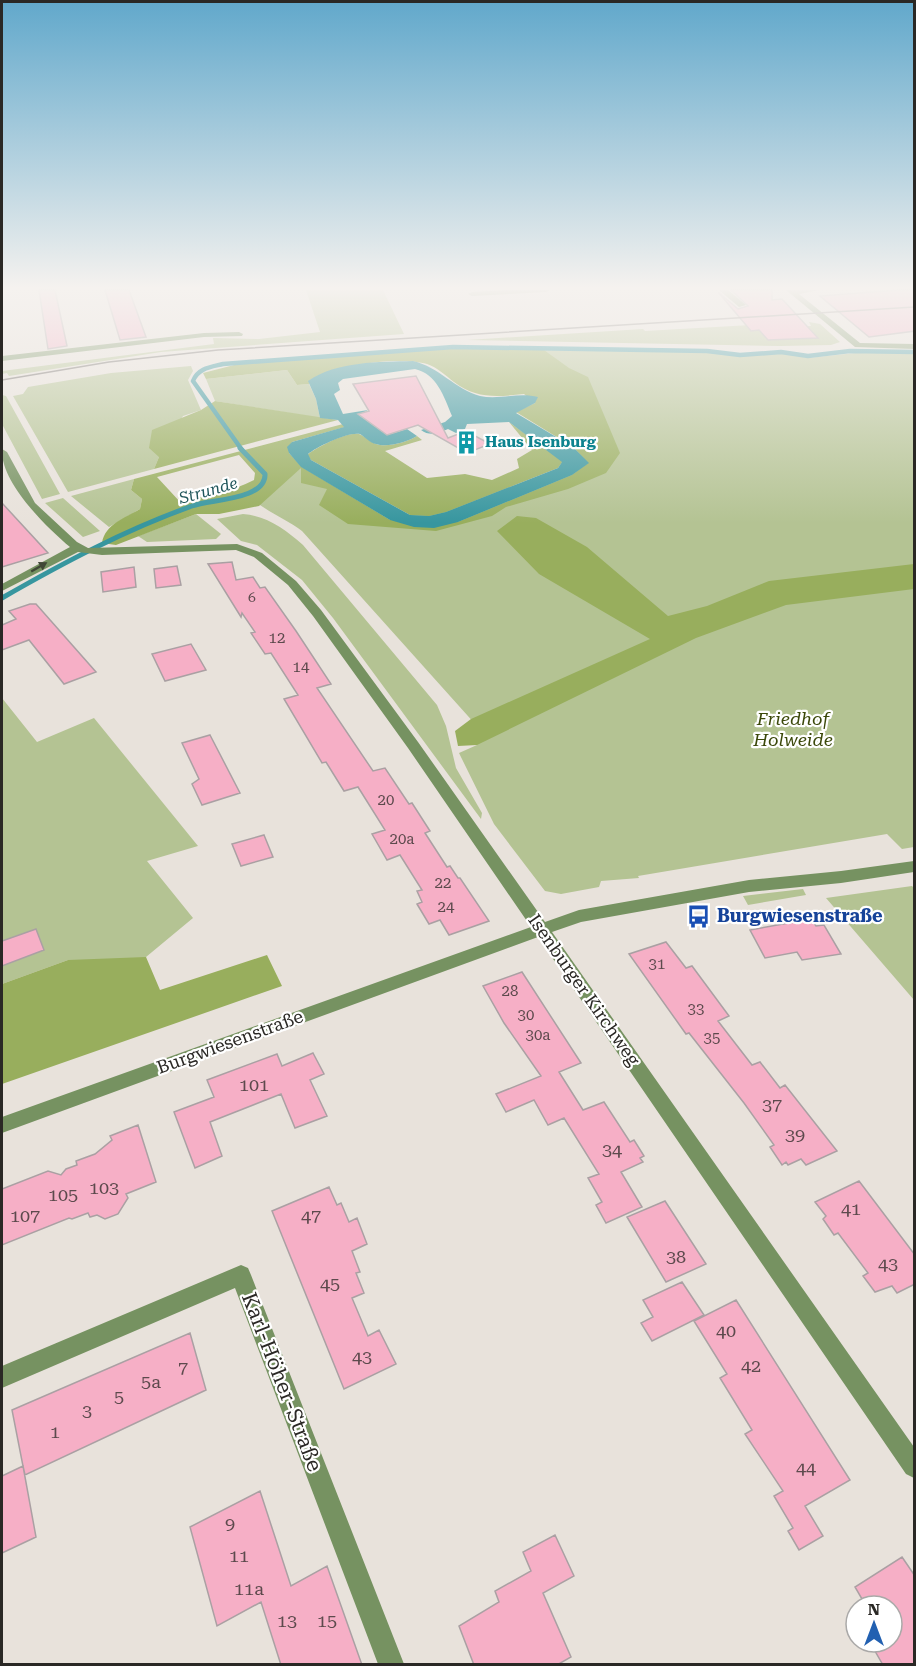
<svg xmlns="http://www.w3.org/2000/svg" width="916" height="1666" viewBox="0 0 916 1666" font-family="'Roboto Serif',serif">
  <rect width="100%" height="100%" fill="#e8e2db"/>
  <path fill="#b4c393" d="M306 290H383L404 334 161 352 9 376 7 373 2 374V371L214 344 213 338 259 339 320 332Z
    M809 322 820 324 840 342 831 345 780 346 467 340 643 329 645 331 787 323 790 327 811 326Z
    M544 350 707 352 742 356 779 352 808 358 855 353H914V847L902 849 887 834 638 876 639 878 601 881 599 887 561 894 545 891 494 824 459 753 477 745 476 725 302 531C285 518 264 511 248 495L301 467 390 520 602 461Z
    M191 366 193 371 188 380 201 410 183 416 159 457 154 469 68 492 13 396 23 394 28 387 111 373Z
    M287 370 297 385 309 384 316 399 320 418 215 401 206 379Z
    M2 395 6 396 60 494 42 499 2 424Z
    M134 479 131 490 142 499 140 509 109 527 71 496Z
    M63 498 100 531 83 537 45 503Z
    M196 514 221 534 216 539 147 542 138 536Z
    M243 514C267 516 285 529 303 545L437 705 446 726 456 768 482 813 481 819 333 618 302 580 257 545 241 541 217 519Z
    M2 698 37 742 94 718 198 846 147 861 193 918 146 957 97 979 68 960 2 984Z
    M912 886 914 888V1000L826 898Z
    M803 889 806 895 748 905 743 896Z"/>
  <path fill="#98ae5d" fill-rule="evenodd" d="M452 348 544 350 569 368 588 377 620 453 606 473 568 489 506 507 492 516 436 531 348 524 319 505 327 489 301 483V468L259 506 219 514H196L116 545 102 543C105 524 125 518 140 509L142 499 131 490 134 479 343 424 345 427 292 442 289 453 302 467 390 520 458 522 572 475 588 463 573 447 516 412 535 403 524 394C497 397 476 399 454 382 446 376 437 367 427 364 399 356 332 365 309 381V384L297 385 287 370 206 379 203 373 238 364ZM239 455 255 473 254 480C232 492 205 494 181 503L157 477Z
    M215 401 338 420 154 469 159 457 149 448 152 430 201 410Z
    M509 422 563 461 558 468 446 512 429 516 410 515 311 460 307 455C316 447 348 431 359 434 365 436 370 442 376 444 387 448 407 442 417 436L422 440 385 451 427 478 465 474 492 480 519 468 517 459 532 450Z
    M517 516 536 518 587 547 668 616 707 606 769 581 914 564V589L786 605 696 638 477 745 458 746 455 731 471 719 650 639 539 574 497 531Z
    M267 955 282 986 2 1084V984L68 960 146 957 160 990Z"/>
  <path fill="#37969f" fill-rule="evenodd" d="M413 361C439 367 455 389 480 396 499 400 519 392 538 397L535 403 516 413 573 447 589 463 572 475 458 522 434 528 414 527 390 520 301 467 289 453 287 447 292 442 344 427 338 420 320 418 316 399 308 381C337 361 379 362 413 361ZM415 369C437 374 444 397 452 416L445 422 421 430C430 437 439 433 448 429L456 433 465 429 467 424 509 422 562 462 558 468 446 512 429 516 410 515 311 460 308 454C316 447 349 431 360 434 365 437 370 443 376 444 387 448 407 442 417 436L407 429 387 435 359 415 368 410 343 414 334 394 340 390 338 383 343 379Z"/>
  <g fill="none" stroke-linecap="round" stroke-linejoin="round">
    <path stroke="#37969f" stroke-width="4.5" d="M242 450 193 381C198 368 211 367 223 364L453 347 707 351 740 355 781 352 808 356 850 351 914 352"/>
    <path stroke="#37969f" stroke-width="5" d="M2 598C63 563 125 530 192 506 211 499 266 500 265 474L240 448"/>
  </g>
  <path fill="#f6afc6" stroke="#aaa0a3" stroke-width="1.5" d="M39 290H55L67 346 48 349Z
    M105 290H129L146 337 120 340Z
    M731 290H772V300L782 299 818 338 768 340 759 330 751 331 718 292 738 309 748 306Z
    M898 290H915V331L869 337 820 296Z
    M416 376 448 438 466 431 490 444 467 453 418 425 387 435 358 414 369 411 353 384Z
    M2 503 48 553 2 567Z
    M232 562 236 580 253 577 260 588 265 587 296 631 331 684 317 688 373 771 385 768 409 804 412 803 430 831 425 833 447 867 450 866 458 878H460L489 921 449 935 440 920 429 924 417 904 422 902 417 891 422 890 400 855 387 860 372 834 385 830 358 787 344 791 326 762 322 763 284 699 298 695 271 653 265 654 251 633 255 632 242 613 241 617 208 564Z
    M177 566 181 585 156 588 154 569Z
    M134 567 136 587 103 592 101 572Z
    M30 604H36L96 672 64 684 29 640 2 650V625L16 619 9 611Z
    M191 644 206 670 165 681 152 654Z
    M210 735 240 793 202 805 192 784 199 779 182 743Z
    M264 835 273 857 241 866 232 844Z
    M811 919 816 926 824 925 841 954 802 960 797 952 765 958 750 930Z
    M36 929 44 950 2 966V941Z
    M666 942 686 968 692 966 729 1016 718 1021 752 1065 760 1062 780 1088 785 1085 837 1151 806 1165 801 1159 788 1165 786 1162 782 1165 770 1147 774 1145 744 1103 689 1033 686 1034 629 954Z
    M522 972 581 1063 559 1072 583 1110 604 1102 630 1142 634 1140 644 1156 640 1158 643 1162 621 1172 642 1207 606 1223 596 1205 602 1202 588 1178 599 1174 564 1118 548 1125 534 1100 506 1112 496 1094 541 1076 504 1023 483 986Z
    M313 1053 324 1074 310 1080 327 1116 295 1128 281 1094 210 1122 222 1156 195 1168 174 1112 214 1097 207 1080 277 1054 282 1066Z
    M138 1125 156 1182 126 1194 128 1198 118 1214 105 1219 97 1215 90 1217 88 1213 72 1219 69 1218 2 1245V1189L48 1171 61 1175 66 1169 77 1165 76 1161 95 1154 112 1140 110 1136Z
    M859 1181 915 1255V1284L897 1293 892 1286 875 1292 863 1276 868 1273 838 1233 834 1235 823 1219 826 1216 815 1202Z
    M329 1187 337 1205 341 1203 349 1222 357 1218 367 1244 352 1251 360 1272 356 1273 364 1293 352 1298 368 1336 379 1330 396 1364 344 1389 272 1211Z
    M665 1201 706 1264 666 1282 627 1217Z
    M682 1282 704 1315 652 1341 641 1323 653 1317 643 1300Z
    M736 1300 850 1480 805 1506 823 1536 799 1550 788 1531 793 1528 774 1496 783 1491 745 1434 752 1430 720 1378 727 1374 694 1321Z
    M190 1333 206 1390 25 1475 23 1466 36 1537 2 1553V1476L23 1466 12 1410Z
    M260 1491 291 1586 327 1566 362 1665H281L261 1602 217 1626 190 1527Z
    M555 1535 574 1576 543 1593 571 1657 557 1665H474L459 1626 499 1602 495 1591 531 1571 523 1552Z
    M902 1557 915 1576V1665H883L875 1651 892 1642V1606H866L855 1587Z"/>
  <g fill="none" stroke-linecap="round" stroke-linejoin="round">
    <path fill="#769261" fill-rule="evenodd" d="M505 290H550L546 292 472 296 468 294 472 292Z
      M719 290H728L746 305 739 307Z
      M786 290H819L799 294 860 343 914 344V349L855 347Z
      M239 332 243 334 242 336 204 337 2 361V356L204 333Z
      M2 449 7 452 35 503 77 542 88 548 237 544 262 553 296 581 321 610 418 742 545 922 579 910 749 880 841 871 914 861V872L841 883 749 892 581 922 552 932 914 1447V1478L906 1474 538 937 2 1133V1117L531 927 408 748 313 616 288 585 254 557 236 550 102 555 78 552 2 591V584L70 547C46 527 0 482 2 449Z
      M241 1265 248 1268 251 1275 404 1664H378L235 1288 2 1388V1366Z"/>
    <path stroke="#76726e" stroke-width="1.5" d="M2 380 109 362 218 350 914 307"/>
  </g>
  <defs><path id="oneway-solid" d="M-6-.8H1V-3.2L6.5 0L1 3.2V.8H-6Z" transform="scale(1.5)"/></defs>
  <use fill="#414837" href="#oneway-solid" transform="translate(39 567) rotate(-30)"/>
  <linearGradient id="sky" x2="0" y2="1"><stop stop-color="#61a8cb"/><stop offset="0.55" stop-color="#f5f2ef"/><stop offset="1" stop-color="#f5f2ef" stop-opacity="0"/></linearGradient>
  <rect width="916" height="523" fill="url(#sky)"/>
  <defs>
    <symbol id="building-bare" viewBox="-9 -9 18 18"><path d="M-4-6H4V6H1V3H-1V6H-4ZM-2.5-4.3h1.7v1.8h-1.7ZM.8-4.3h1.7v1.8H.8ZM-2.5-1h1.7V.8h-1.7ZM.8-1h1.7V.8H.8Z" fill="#0f9aa8" stroke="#fff" stroke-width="2.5" paint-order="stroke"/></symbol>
    <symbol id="bus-bare" viewBox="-9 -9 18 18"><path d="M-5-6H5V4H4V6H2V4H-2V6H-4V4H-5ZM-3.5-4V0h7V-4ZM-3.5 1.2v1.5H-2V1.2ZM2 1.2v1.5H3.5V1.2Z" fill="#1a4fb4" stroke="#fff" stroke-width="2.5" paint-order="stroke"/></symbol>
  </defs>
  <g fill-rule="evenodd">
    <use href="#building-bare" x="450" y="426" width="33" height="33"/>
    <use href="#bus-bare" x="682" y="900" width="33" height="33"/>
  </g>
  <g text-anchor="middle" stroke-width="4.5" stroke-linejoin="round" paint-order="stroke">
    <g font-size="14" fill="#5d4a4d">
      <text x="252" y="602">6</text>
    </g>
    <g font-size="15" font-weight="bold" fill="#0d838f" stroke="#fff" text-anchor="start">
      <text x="485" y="447">Haus Isenburg</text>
    </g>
    <g font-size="15" fill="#5d4a4d">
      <text x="277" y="643">12</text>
      <text x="301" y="672">14</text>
      <text x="386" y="805">20</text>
      <text x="402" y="844">20a</text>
      <text x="443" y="888">22</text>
      <text x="446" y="912">24</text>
      <text x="657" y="969">31</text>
      <text x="510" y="996">28</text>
      <text x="696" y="1014">33</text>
      <text x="526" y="1020">30</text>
      <text x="538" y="1040">30a</text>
      <text x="712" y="1043">35</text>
    </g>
    <g font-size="16" font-style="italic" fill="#1f555a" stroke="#fff">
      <text transform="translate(208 490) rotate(-16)" y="6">Strunde</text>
    </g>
    <g font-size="18" font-style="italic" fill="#3b480a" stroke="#fff">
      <text x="793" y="725">Friedhof<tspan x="793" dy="21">Holweide</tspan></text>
    </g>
    <g font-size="18" font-weight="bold" fill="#164399" stroke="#fff" text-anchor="start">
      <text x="717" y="922">Burgwiesenstraße</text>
    </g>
    <g font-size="18" fill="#2a2825" stroke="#fff">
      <text transform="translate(584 990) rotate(55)" y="6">Isenburger Kirchweg</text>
      <text transform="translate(230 1042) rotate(-20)" y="6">Burgwiesenstraße</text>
    </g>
    <g font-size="18" fill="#5d4a4d">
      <text x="254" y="1091">101</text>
      <text x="772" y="1111">37</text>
      <text x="795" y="1141">39</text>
      <text x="612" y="1156">34</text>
      <text x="104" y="1194">103</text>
      <text x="63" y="1201">105</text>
      <text x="851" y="1215">41</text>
      <text x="25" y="1222">107</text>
      <text x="311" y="1222">47</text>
      <text x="676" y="1263">38</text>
      <text x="888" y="1270">43</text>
      <text x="330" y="1290">45</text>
      <text x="726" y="1337">40</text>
      <text x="362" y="1363">43</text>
      <text x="751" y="1372">42</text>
      <text x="183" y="1374">7</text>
      <text x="151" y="1388">5a</text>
      <text x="119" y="1403">5</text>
      <text x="87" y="1417">3</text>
      <text x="55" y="1438">1</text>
      <text x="806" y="1474">44</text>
      <text x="230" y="1530">9</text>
      <text x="239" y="1562">11</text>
      <text x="249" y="1595">11a</text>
      <text x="287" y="1627">13</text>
      <text x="327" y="1627">15</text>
    </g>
    <g font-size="21" fill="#2a2825" stroke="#fff">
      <text transform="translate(282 1382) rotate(69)" y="7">Karl-Höher-Straße</text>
    </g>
  </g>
  <rect width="916" height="1666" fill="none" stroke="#2a2825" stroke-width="6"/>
  <g transform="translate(874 1624)"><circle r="28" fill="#ffffff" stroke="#aaa9a8" stroke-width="1.5"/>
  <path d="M0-4.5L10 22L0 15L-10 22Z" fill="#2260b1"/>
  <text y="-9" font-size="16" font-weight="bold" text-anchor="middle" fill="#2a2825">N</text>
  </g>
</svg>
